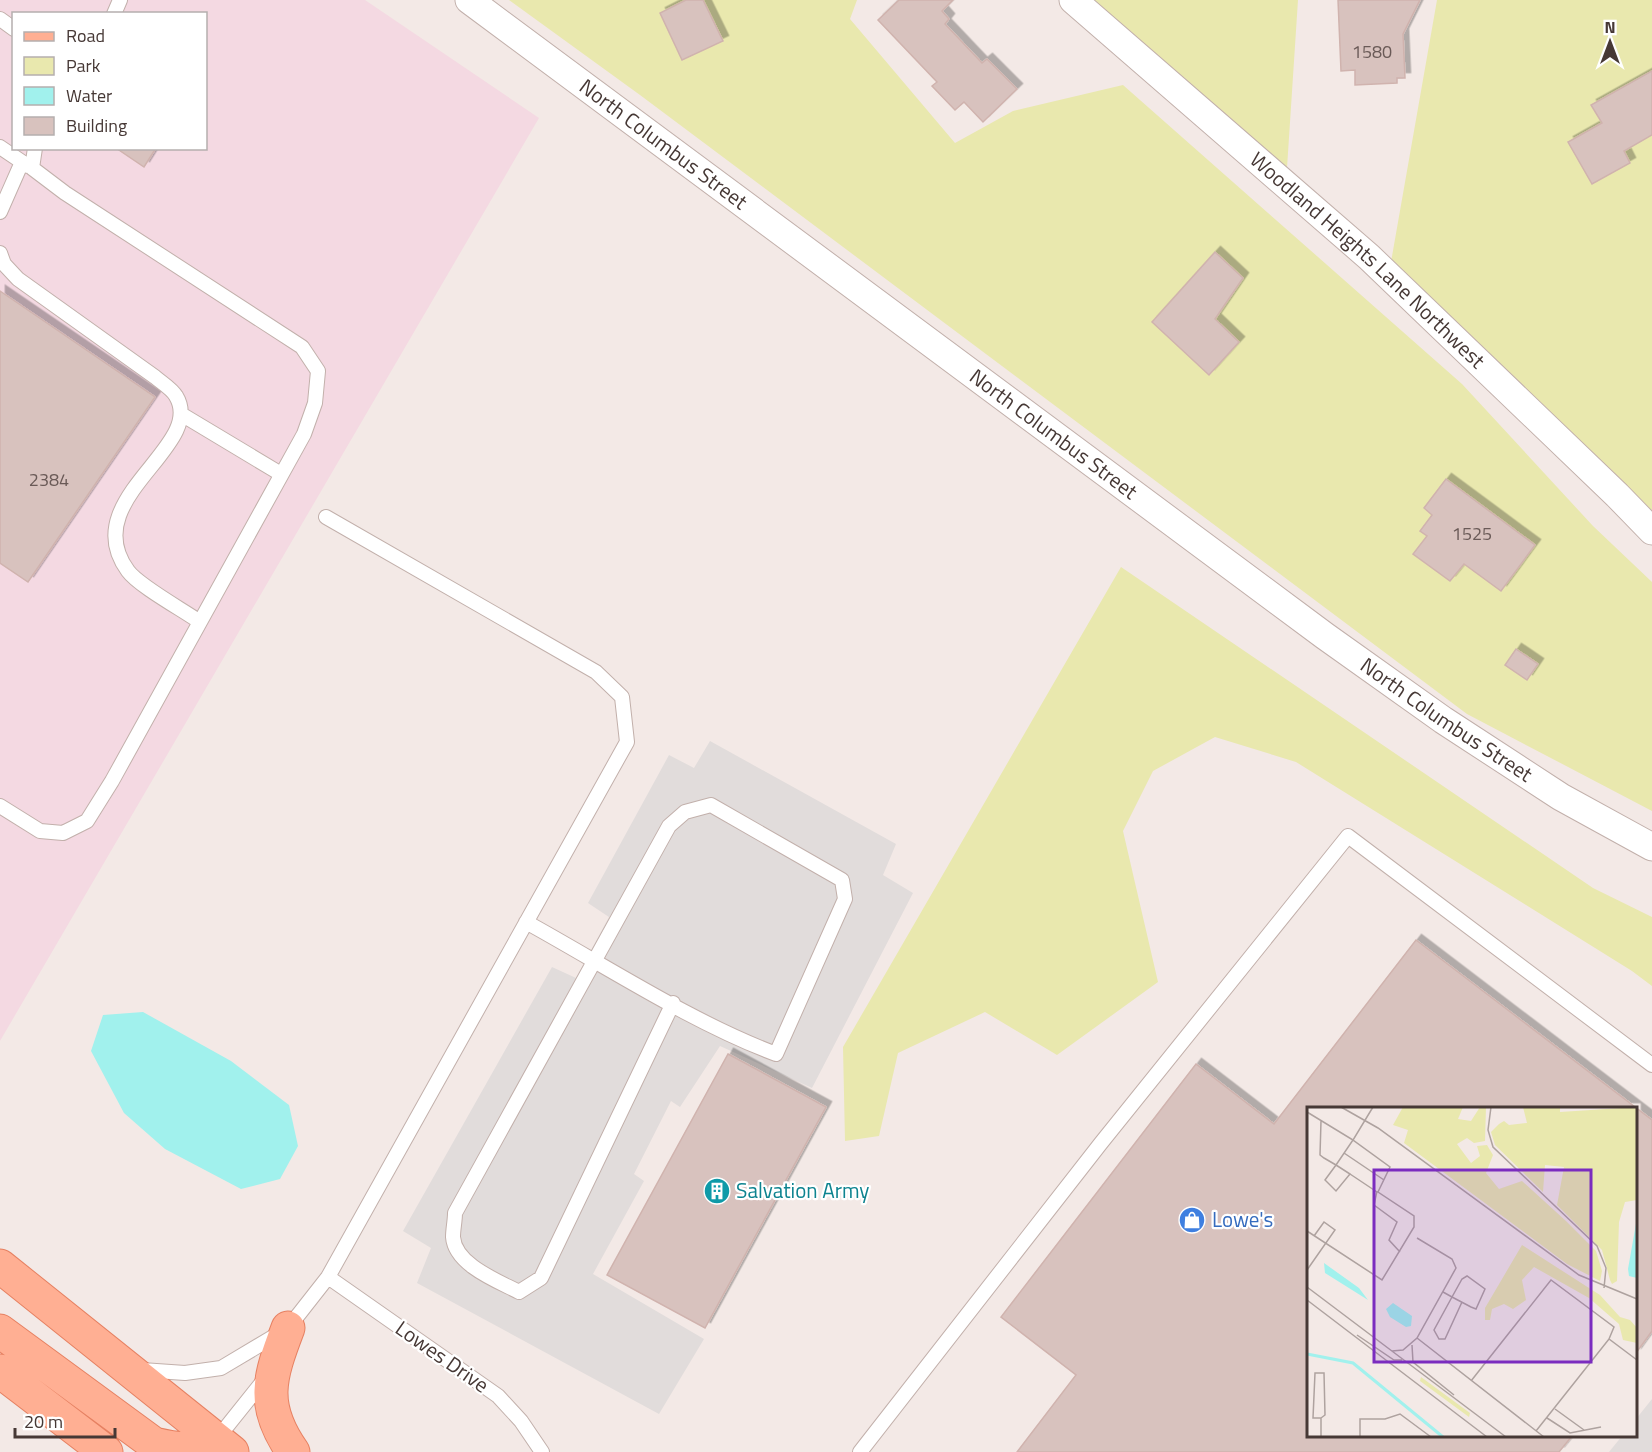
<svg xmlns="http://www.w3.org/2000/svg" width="1652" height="1452" viewBox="0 0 1652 1452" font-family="'Titillium Web',sans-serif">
  <defs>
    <filter id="shadow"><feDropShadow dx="5.5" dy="-5.5" stdDeviation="0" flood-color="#0004"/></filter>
  </defs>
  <rect width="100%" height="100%" fill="#f3e9e6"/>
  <path fill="#f4d9e2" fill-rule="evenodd" d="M0 0H365L539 118 0 1041ZM14 14H206V148H14Z"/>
  <path fill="#e9e8ae" d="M509 0H857L850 19 955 143 1013 111 1123 85 1462 384 1593 526 1652 582V811L1467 714 640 95Z
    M1093 0H1298L1287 168Z
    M1437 0H1652V517L1391 262Z
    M1121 567 1593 888 1652 917V986L1632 971 1296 762 1215 737 1153 771 1123 831 1158 982 1057 1055 985 1012 898 1053 879 1136 845 1141 843 1047Z"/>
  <path fill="#e1dcdb" d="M710 741 896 844 883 875 913 893 812 1088 720 1046 680 1107 671 1101 634 1174 644 1181 593 1274 704 1339 659 1414 417 1283 431 1248 403 1231 552 967 576 978 609 917 588 903 669 755 694 768Z
    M1652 1399V1452H1609L1622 1436H1636V1419Z"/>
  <path fill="#a1f1ed" d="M143 1012 231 1061 289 1105 298 1146 280 1179 241 1189 165 1149 124 1113 91 1051 103 1015Z"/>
  <path fill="#d8c2be" stroke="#d0b3ae" stroke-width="1.5" filter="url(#shadow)" d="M686 0H703L723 41 682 60 660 13Z
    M899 0H953L942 11 949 19 945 24 982 63 987 59 1017 89 983 122 964 102 955 110 932 86 937 82 878 20Z
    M1338 0H1420L1403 34 1405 78H1397V83L1355 85V70L1341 71Z
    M1652 71V135L1624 151 1630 163 1592 184 1568 142 1602 123 1591 105Z
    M116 148H156L144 167Z
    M1215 252 1243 278 1215 319 1239 342 1209 375 1152 322Z
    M0 291 155 397 28 582 0 563Z
    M1446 479 1535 545 1501 591 1464 564 1450 581 1413 554 1427 536 1420 531 1432 515 1424 508Z
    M1516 649 1538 664 1527 680 1505 665Z
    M1416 940 1652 1120V1331L1636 1353V1108H1308V1436H1572L1559 1452H1017L1076 1375 1001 1317 1196 1064 1274 1124Z
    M728 1054 826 1107 705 1328 607 1275Z"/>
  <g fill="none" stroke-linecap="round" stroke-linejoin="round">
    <defs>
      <path id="lane" d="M114 14 120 0
        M0 19 14 29
        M0 147 28 166
        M0 212 22 162
        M0 253 4 264 18 279 155 377C162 383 172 389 176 396 207 447 75 499 128 571 139 586 183 610 200 622
        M181 414 281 474
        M0 806 40 831 63 833 87 821 112 781 304 434 315 403 318 371 302 347 65 193 32 168 35 148
        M526 922C606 966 691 1022 776 1054L845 899 842 880 711 805 685 812 669 826 455 1213C455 1221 453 1229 453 1237 455 1265 498 1281 519 1292L541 1278 673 1003
        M328 1277 498 1396 521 1421 542 1452
        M142 1370 185 1373 221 1368 288 1328 328 1277 627 742 622 697 596 672 326 517
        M216 1440 264 1380
        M860 1452 1101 1143 1348 836 1652 1065"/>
      <g id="street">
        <path id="s1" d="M469 0 1325 636 1443 720 1561 797 1652 847"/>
        <path id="s2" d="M1073 0 1369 257 1617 495 1652 531"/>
      </g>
      <path id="primary" d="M0 1266 232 1452
        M288 1328C269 1378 260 1405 293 1452
        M0 1331 154 1444C179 1450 195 1452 216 1440
        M0 1371 106 1452"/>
    </defs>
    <use href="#lane" stroke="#c2b0ab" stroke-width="16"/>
    <use href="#street" stroke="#c2b0ab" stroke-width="29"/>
    <use href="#primary" stroke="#e68162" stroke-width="35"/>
    <use href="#lane" stroke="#fff" stroke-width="14"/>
    <use href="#street" stroke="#fff" stroke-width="27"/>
    <use href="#primary" stroke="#ffaf93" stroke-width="33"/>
  </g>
  <defs>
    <symbol id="building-disc" viewBox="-11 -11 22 22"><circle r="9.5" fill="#0f9aa8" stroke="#fff"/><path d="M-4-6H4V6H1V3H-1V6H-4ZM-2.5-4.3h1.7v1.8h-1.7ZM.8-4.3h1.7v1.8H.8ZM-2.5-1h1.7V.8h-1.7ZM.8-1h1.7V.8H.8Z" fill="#fff"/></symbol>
    <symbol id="shop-disc" viewBox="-11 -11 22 22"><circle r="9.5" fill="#3f7fe0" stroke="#fff"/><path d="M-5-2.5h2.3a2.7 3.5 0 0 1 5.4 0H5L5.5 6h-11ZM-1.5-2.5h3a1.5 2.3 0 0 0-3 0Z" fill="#fff"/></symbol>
  </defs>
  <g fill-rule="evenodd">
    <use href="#building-disc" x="702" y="1176" width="30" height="30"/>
    <use href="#shop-disc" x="1177" y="1205" width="30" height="30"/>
  </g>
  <g text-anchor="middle" stroke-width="4.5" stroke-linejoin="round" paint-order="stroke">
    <g font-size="18" fill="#6a5a57">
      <text x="1372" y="58">1580</text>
      <text x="49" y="486">2384</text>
      <text x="1472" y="540">1525</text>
    </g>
    <g font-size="21" fill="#463835" stroke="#fff">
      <text dy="7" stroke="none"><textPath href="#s1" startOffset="242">North Columbus Street</textPath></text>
      <text dy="7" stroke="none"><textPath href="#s2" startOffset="393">Woodland Heights Lane Northwest</textPath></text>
      <text dy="7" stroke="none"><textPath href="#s1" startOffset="728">North Columbus Street</textPath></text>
      <text dy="7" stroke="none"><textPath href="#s1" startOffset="1214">North Columbus Street</textPath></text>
      <text transform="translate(442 1357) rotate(35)" y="7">Lowes Drive</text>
    </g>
    <g font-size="21" fill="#0d838f" stroke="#fff" text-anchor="start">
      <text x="736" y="1198">Salvation Army</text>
    </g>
    <g font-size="21" fill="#366cbe" stroke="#fff" text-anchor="start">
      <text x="1212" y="1227">Lowe's</text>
    </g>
  </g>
  <g transform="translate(1307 1107)">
    <rect width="330" height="330" fill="#f3e9e6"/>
    <path d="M96 0H156L151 12 164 14 173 0H179L178 34 167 36 160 31 150 37 164 56 173 49 170 39 180 38 186 48 179 66 192 82 215 74 259 114 289 144 295 164 293 174 260 157 97 36 101 23 86 18ZM216 0H253V5L330 0V93L318 95 312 115 310 174 305 177 303 173 295 143 250 98 257 60 238 58 236 85 188 38 184 25 192 17 197 14 202 18 220 16ZM215 138 293 188 313 210 323 213 330 221V236L316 233 312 217 282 191 227 160 215 173 219 193 206 202 197 197 185 202 183 213H178V201ZM114 270 163 306 162 310 113 274Z" fill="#e9e8ae"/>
    <path d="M330 111V171L322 169 321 162ZM17 156 52 181 61 193 18 166ZM86 196 105 209 104 219 99 220 83 210 79 202Z" fill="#a1f1ed"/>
    <path fill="none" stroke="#a1f1ed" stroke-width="3" d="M0 247 46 256 136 330"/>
    <path fill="none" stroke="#aea29f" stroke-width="1.5" d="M34 0 71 21 272 168 330 192M184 0 181 23 186 40 290 139 299 161 297 181M0 5 46 33 29 58 18 73 29 84 43 67 29 58 17 51 13 48 14 14M37 46 77 73M43 67 70 85M70 84 67 98 90 115 82 133 93 145M0 124 75 173 107 120V109L71 85 83 60 46 33 66 0M0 163 28 123 17 115 7 129M0 180 199 330M136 185 145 190 164 200 169 202 178 182 160 169 155 172 145 190 127 223 132 232H138L155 195M0 193 180 330M50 228 87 253H95M110 231 237 330M105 238 106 255 147 288M85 244 96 243 110 231 149 161 145 152 110 131M164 274 244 173 307 220 302 232M248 302 277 323M240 311 263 326 294 320M229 324 302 232 330 253M14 330V311H6L8 266H17L18 308 14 311M53 330V312H78L93 307 124 330"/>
    <path fill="#7b2cbf" fill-opacity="0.15" stroke="#7b2cbf" stroke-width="3" d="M67 63H284V255H67Z"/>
    <rect width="330" height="330" fill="none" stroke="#463835" stroke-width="3"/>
  </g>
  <rect x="12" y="12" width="195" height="138" fill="#ffffff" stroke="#b5afae" stroke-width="1.5"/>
  <rect x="24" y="32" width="30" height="9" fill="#ffaf93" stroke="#b5afae" stroke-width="1.5"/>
  <text x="66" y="42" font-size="18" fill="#463835">Road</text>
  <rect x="24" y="57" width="30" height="18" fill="#e9e8ae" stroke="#b5afae" stroke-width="1.5"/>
  <text x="66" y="72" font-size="18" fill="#463835">Park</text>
  <rect x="24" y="87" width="30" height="18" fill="#a1f1ed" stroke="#b5afae" stroke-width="1.5"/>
  <text x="66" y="102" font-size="18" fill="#463835">Water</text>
  <rect x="24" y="117" width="30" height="18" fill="#d8c2be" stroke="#b5afae" stroke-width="1.5"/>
  <text x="66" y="132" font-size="18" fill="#463835">Building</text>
  <g transform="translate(1610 42)" stroke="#ffffff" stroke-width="4.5" paint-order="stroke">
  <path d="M0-4.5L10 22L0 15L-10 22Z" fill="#463835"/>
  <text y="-9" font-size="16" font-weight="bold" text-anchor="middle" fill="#463835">N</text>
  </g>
  <path d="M15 1428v9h100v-9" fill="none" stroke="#463835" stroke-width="3"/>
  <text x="24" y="1428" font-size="18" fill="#463835" stroke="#ffffff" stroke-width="4.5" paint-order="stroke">20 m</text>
</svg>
